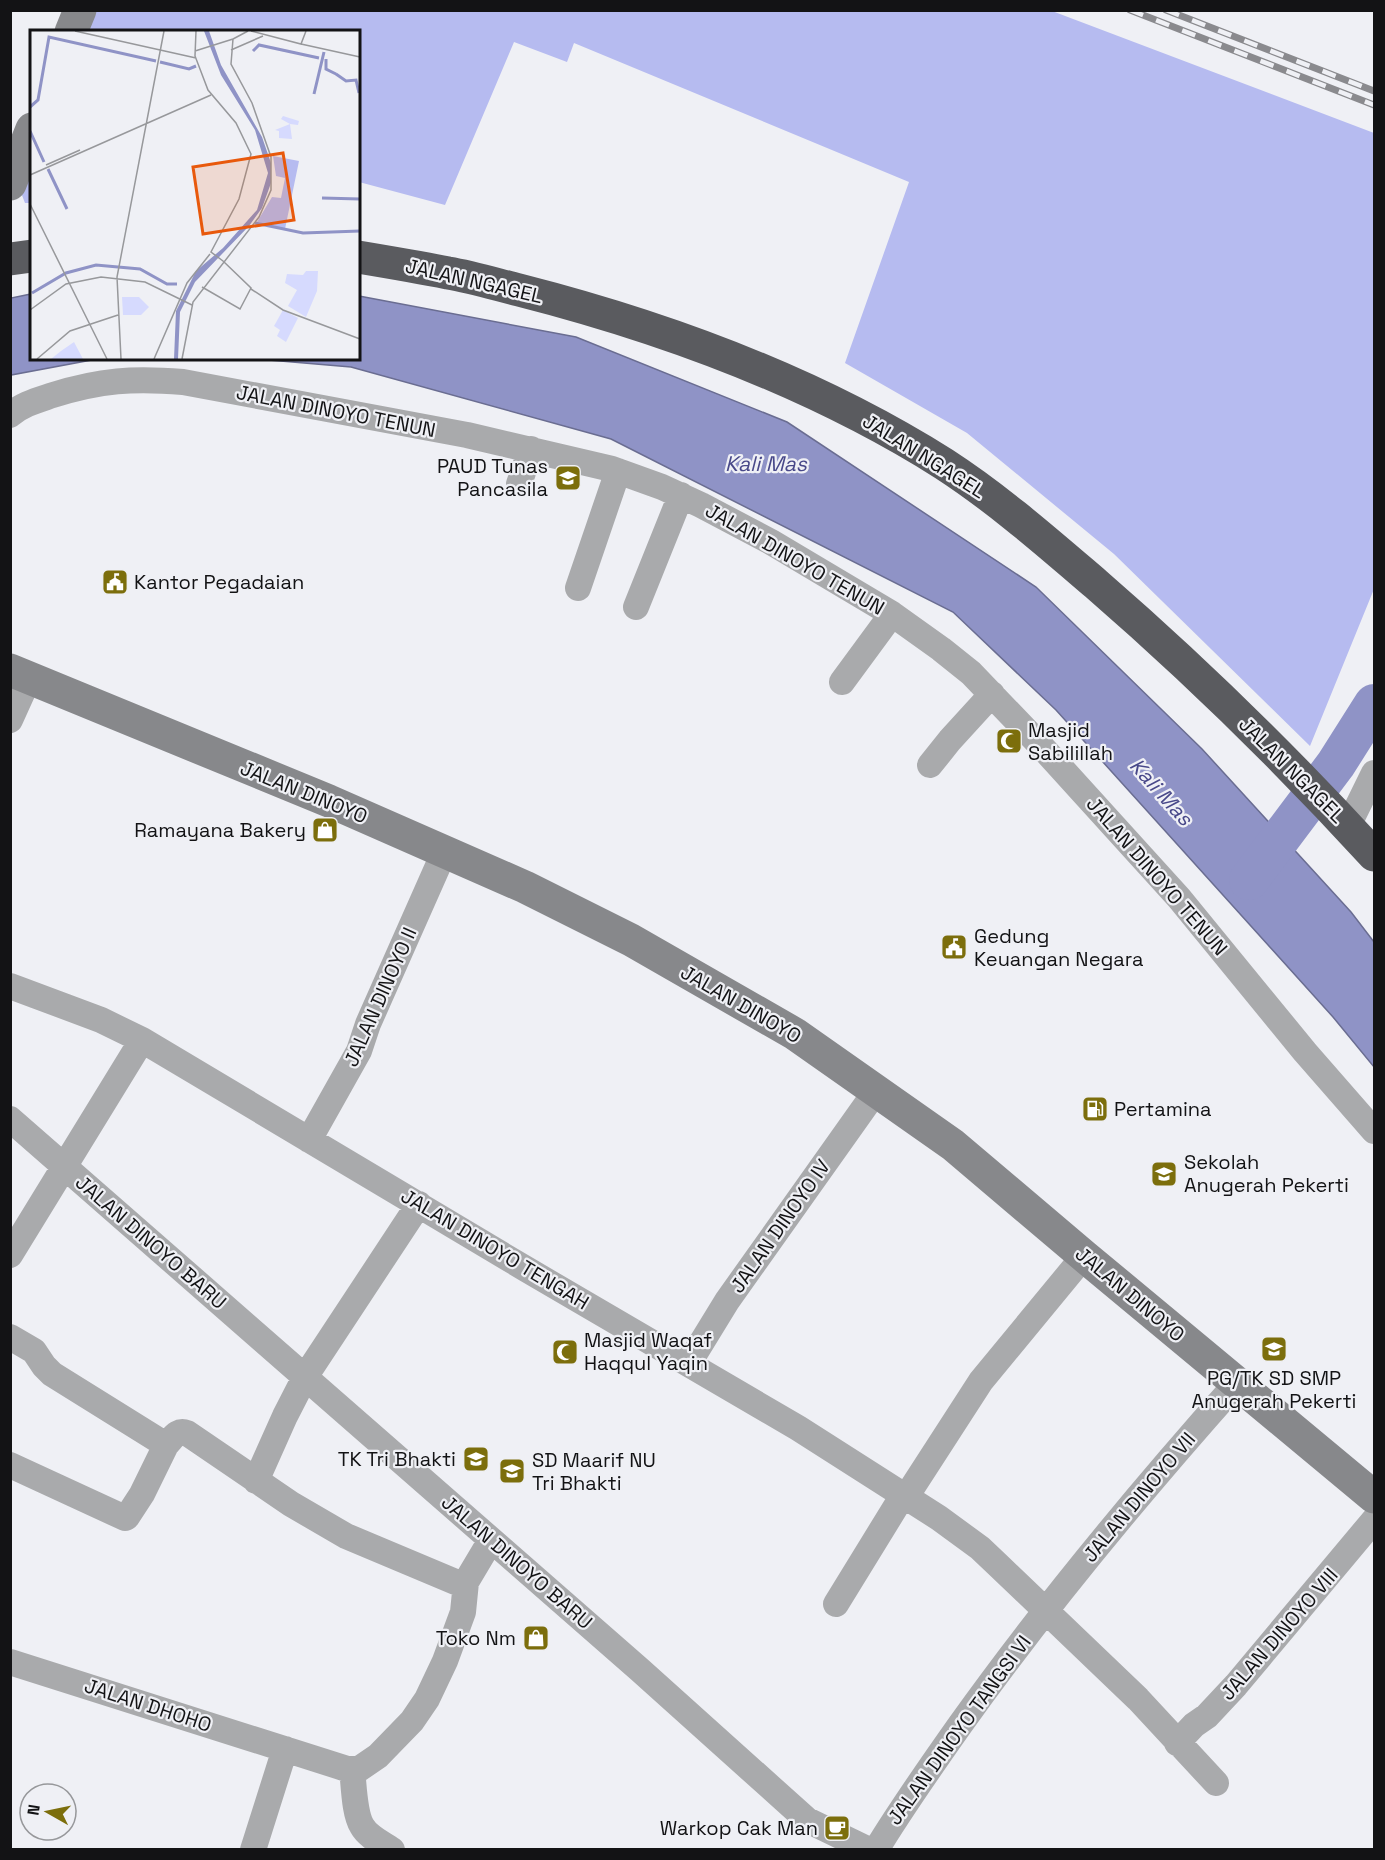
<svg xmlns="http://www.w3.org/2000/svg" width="1385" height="1860" viewBox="0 0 1385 1860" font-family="'Space Grotesk',sans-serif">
  <rect width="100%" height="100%" fill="#eff0f5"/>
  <path fill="#b6bbf0" d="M91 10 1052 11 1374 133V589L1310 746 1114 554 967 433 845 363 909 182 574 43 567 62 514 42 445 205 359 182 358 32H82Z
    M31 153V203H25L18 185Z"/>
  <path fill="#8f93c6" stroke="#6a6d91" stroke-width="1.5" d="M31 294 32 358 97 359 11 375V298Z
    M359 296 576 337 787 422 1036 587 1202 749 1351 912 1374 942V1067L1333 1017 1056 710 953 612 611 439 351 367 257 359 358 358Z"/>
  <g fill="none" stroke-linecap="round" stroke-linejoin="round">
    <path stroke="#8f93c6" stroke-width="40" d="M1249 880 1336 764 1374 704"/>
    <path stroke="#a9aaac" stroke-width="26" d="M10 415C22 404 38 400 53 395 101 380 133 378 183 382L467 435 612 469 662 487 701 505 771 542 892 614 941 649 971 673 1042 747 1179 898 1305 1052 1374 1131
      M519 484 531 449
      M578 588 618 471
      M636 607 681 495
      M842 682 892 614
      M10 720 29 678
      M930 765 950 740 992 694
      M1348 826 1374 773
      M10 986 101 1020 142 1040 526 1269 798 1428 939 1518 980 1548 1000 1567 1138 1699 1216 1783
      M10 1119 640 1670 807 1820 869 1850
      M309 1140 359 1051 368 1024 438 866 446 853
      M10 1255 142 1040
      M10 1337 34 1351 44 1366 52 1374 166 1445C173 1438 177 1429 187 1433L291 1504 346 1536 465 1586
      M689 1363 727 1301 876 1091
      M10 1465 125 1518 127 1517 142 1494 166 1445
      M256 1481 285 1416 305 1377 419 1204
      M906 1497 981 1381 1084 1256
      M836 1604 903 1495
      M10 1662 347 1769H359L378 1756 412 1721 427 1699 445 1661 463 1612 466 1582 491 1540
      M1177 1743 1194 1725 1207 1716 1236 1685 1374 1520
      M352 1769C354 1785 354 1813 362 1826 368 1837 382 1843 392 1850
      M253 1850 285 1749
      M876 1850C902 1807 931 1766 960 1725 1045 1606 1139 1493 1236 1384"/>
    <path stroke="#87888b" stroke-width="33" d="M71 32 80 10
      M10 184 32 129
      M10 670 329 801 525 887 631 940 795 1034 953 1145 1084 1256 1374 1497"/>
    <path stroke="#5a5b5f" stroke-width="33" d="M358 257C388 262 418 267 448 273 472 277 495 284 519 290 668 328 814 382 944 464 998 499 1048 543 1096 584 1194 669 1287 760 1374 855
      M10 259 32 256"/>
    <defs>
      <path id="rail" d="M1130 10 1374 105
        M1166 10 1374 91"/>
    </defs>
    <use href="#rail" stroke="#8a8a8e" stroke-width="7"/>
    <use href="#rail" stroke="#eff0f5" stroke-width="4.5" stroke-dasharray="14" stroke-linecap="butt"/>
  </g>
  <defs>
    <symbol id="school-square" viewBox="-11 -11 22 22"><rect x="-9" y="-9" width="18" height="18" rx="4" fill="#7c6e0c" stroke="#eff0f5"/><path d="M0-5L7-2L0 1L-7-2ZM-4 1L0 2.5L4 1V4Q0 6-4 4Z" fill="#fff"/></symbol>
    <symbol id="civic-square" viewBox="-11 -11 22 22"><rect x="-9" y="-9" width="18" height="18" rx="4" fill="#7c6e0c" stroke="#eff0f5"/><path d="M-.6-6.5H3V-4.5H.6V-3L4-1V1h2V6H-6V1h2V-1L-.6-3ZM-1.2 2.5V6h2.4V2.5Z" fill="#fff"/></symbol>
    <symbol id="mosque-square" viewBox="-11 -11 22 22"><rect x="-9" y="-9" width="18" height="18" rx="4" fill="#7c6e0c" stroke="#eff0f5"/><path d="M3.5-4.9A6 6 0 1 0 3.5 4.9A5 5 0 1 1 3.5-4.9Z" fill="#fff"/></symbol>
    <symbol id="shop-square" viewBox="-11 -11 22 22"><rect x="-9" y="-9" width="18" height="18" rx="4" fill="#7c6e0c" stroke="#eff0f5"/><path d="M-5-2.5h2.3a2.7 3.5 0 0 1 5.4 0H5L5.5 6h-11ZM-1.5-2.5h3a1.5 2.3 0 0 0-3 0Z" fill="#fff"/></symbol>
    <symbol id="fuel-square" viewBox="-11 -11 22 22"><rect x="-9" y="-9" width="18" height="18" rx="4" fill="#7c6e0c" stroke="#eff0f5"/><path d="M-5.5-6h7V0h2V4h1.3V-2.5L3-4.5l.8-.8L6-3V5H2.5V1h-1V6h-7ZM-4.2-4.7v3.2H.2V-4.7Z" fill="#fff"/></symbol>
    <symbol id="cafe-square" viewBox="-11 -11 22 22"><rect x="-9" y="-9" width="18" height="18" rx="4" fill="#7c6e0c" stroke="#eff0f5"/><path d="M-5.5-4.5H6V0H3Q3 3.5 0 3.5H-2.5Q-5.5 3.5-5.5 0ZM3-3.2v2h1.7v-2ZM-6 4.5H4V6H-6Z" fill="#fff"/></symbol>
  </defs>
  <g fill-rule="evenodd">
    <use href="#school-square" x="553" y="463" width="30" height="30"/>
    <use href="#civic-square" x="100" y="567" width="30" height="30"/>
    <use href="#mosque-square" x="994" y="726" width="30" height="30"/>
    <use href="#shop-square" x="310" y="815" width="30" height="30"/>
    <use href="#civic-square" x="939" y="932" width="30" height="30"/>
    <use href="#fuel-square" x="1080" y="1094" width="30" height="30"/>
    <use href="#school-square" x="1149" y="1159" width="30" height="30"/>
    <use href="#school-square" x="1259" y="1334" width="30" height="30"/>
    <use href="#mosque-square" x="550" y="1337" width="30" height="30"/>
    <use href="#school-square" x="461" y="1444" width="30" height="30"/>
    <use href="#school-square" x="497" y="1456" width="30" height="30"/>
    <use href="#shop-square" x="521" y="1623" width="30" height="30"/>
    <use href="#cafe-square" x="822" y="1813" width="30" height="30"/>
  </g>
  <g text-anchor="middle" stroke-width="4.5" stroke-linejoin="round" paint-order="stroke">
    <g font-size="20" fill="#131315" stroke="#eff0f5">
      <text transform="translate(474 281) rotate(13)" y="7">JALAN NGAGEL</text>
      <text transform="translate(336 411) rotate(11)" y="7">JALAN DINOYO TENUN</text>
      <text transform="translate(924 456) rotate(32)" y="7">JALAN NGAGEL</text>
      <text transform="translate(795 559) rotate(30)" y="7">JALAN DINOYO TENUN</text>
      <text transform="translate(1292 770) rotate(45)" y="7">JALAN NGAGEL</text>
      <text transform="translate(304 792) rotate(22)" y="7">JALAN DINOYO</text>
      <text transform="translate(1157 876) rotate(49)" y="7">JALAN DINOYO TENUN</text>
      <text transform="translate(380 997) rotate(-66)" y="7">JALAN DINOYO II</text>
      <text transform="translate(741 1004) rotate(30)" y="7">JALAN DINOYO</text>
      <text transform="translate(780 1226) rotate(-55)" y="7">JALAN DINOYO IV</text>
      <text transform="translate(151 1242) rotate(41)" y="7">JALAN DINOYO BARU</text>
      <text transform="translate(495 1249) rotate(31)" y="7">JALAN DINOYO TENGAH</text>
      <text transform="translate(1130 1294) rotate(40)" y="7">JALAN DINOYO</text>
      <text transform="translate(1139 1497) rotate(-50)" y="7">JALAN DINOYO VII</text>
      <text transform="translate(517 1562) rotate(41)" y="7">JALAN DINOYO BARU</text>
      <text transform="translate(1279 1634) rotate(-49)" y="7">JALAN DINOYO VIII</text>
      <text transform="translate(148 1705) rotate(18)" y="7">JALAN DHOHO</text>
      <text transform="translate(959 1730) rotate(-54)" y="7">JALAN DINOYO TANGSI VI</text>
    </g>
    <g font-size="20" fill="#131315" stroke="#eff0f5" text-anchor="start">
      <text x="548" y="473" text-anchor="end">PAUD Tunas<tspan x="548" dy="23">Pancasila</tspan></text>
      <text x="134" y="589">Kantor Pegadaian</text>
      <text x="1028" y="737">Masjid<tspan x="1028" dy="23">Sabilillah</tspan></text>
      <text x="306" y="837" text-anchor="end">Ramayana Bakery</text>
      <text x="974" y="943">Gedung<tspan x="974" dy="23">Keuangan Negara</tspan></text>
      <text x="1114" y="1116">Pertamina</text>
      <text x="1184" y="1169">Sekolah<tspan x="1184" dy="23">Anugerah Pekerti</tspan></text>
      <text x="584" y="1347">Masjid Waqaf<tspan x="584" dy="23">Haqqul Yaqin</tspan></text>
      <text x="1274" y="1385" text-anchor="middle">PG/TK SD SMP<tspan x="1274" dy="23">Anugerah Pekerti</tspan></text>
      <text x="456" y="1466" text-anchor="end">TK Tri Bhakti</text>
      <text x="532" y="1467">SD Maarif NU<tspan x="532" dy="23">Tri Bhakti</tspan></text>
      <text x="516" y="1645" text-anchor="end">Toko Nm</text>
      <text x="818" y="1835" text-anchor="end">Warkop Cak Man</text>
    </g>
    <g font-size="21" font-style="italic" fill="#484889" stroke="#eff0f5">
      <text x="766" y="471">Kali Mas</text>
      <text transform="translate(1161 792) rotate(48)" y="7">Kali Mas</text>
    </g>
  </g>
  <g transform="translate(30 30)">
    <rect width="330" height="330" fill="#eff0f5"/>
    <path d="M253 86 269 91 268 95 260 94 262 109 249 108V101L245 100 260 94 251 89ZM276 241H288L287 261 276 287 258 276 267 260 255 253 257 244 273 245ZM92 267H109L119 277 111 285H93ZM253 280 268 288 256 312 247 306 250 300 244 296ZM44 312 53 329H21L31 321Z" fill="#d6dafe"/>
    <path d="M243 126 269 131 255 199 227 192 242 167 251 168 255 148 246 146Z" fill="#b6bbf0"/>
    <path d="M174 1H179L191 35 232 107 241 133V153L232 178 219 196 165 252 150 282 148 329H144L146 281 166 241 193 218 227 180 238 143 225 100 191 45Z" fill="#8f93c6"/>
    <path fill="none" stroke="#8f93c6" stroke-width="3" d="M223 21 229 15 289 28M296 29V39L306 44M130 32 159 39 166 36M306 44 316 51 326 50 329 63M284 64 294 22M0 77 8 70 19 7 126 31M0 101 14 132M18 139 37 179M292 168 330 169M225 193 273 203 330 201M2 263 36 243 66 235 110 239 137 254H147"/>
    <path fill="none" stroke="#97989b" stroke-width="1.5" d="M45 1 166 28M166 1 165 26 178 60 206 93 221 124 209 169 181 222 193 231M221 1 271 14 276 1M271 14 330 27M201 20 233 6M165 21 203 9M16 135 50 120M0 145 181 65M0 174 77 329M172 257 210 279 221 258 193 231M221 259 253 280 330 309M0 280 36 254 71 247 115 252 162 275M7 329 40 301 88 285M91 329 87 247 134 1M124 329 157 253 180 224M152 329 163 272 229 187 241 160V127L222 73 201 34 203 9 218 1"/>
    <path fill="#e8590c" fill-opacity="0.15" stroke="#e8590c" stroke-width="3" d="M253 123 264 190 173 204 163 137Z"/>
    <rect width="330" height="330" fill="none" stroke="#131315" stroke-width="3"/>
  </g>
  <rect width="1385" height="1860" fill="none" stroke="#131315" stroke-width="24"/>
  <g transform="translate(48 1812) rotate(279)"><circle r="28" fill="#eff0f5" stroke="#97989b" stroke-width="1.5"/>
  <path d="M0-4.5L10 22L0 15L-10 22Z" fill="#7c6e0c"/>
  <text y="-9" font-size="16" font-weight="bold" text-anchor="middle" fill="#131315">N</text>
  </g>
</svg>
